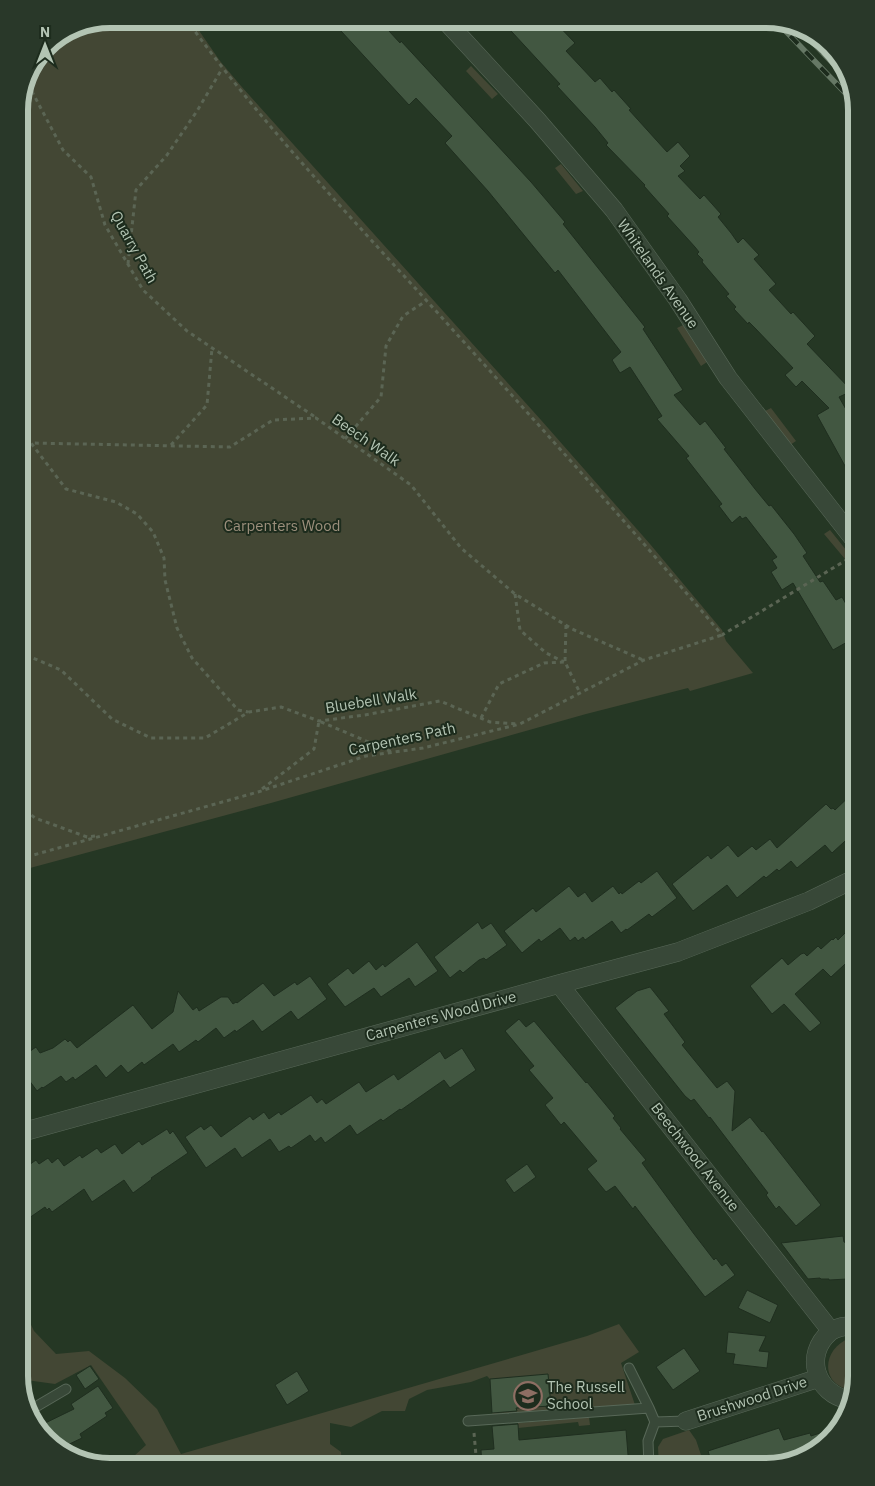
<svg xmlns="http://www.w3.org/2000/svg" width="875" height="1486" viewBox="0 0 875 1486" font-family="'IBM Plex Sans',sans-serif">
  <rect width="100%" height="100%" fill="#253724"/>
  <path fill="#434734" d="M110 19H191L220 61 241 86 541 420 650 544 722 630 726 641 753 673 690 691 688 688 586 714 271 803 19 871V104L46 45 75 26Z
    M471 66 498 94 492 99 466 71Z
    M561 164 583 191 576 194 555 168Z
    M683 325 707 362 701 366 677 328Z
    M771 408 796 441 790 445 765 411Z
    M830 530 855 561 850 565 824 534Z
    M19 1300 34 1331 56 1354 89 1351 125 1378 157 1409 181 1454 587 1336 619 1324 639 1352 621 1363 635 1405 492 1416V1410L551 1406 548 1375 490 1379 487 1376 471 1382 427 1390 409 1399 405 1411H382L351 1427 330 1423V1444L341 1452 342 1467H104L102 1466 133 1457 146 1445 91 1365 55 1384 26 1380 19 1371Z
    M850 1338H856V1377L852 1390C820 1386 821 1349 850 1338Z
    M589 1417 590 1425 579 1426 578 1422 518 1428V1423Z
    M689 1430 696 1440 705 1467H659L658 1447 663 1439Z"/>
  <path fill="#425741" stroke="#1f2e1f" d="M330 19H378L400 43 401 41 531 182 565 222 563 224 645 327 643 329 683 390 674 395 700 425 705 421 726 448 724 449 755 489 769 506 771 505 794 534 807 553 803 556 820 582 823 581 836 600 842 597 850 611 856 608V637L833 650 793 583 782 590 771 572 777 568 772 560 777 557 746 517 742 519 740 516 732 523 719 506 722 504 686 458 689 456 657 419 662 416 630 367 620 373 612 360 621 352 558 270 555 273 488 191 445 143 452 136 416 98 409 105Z
    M500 19H552L575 43 566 51 595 82 600 78 612 92 614 90 631 109 629 110 667 152 678 142 690 156 680 166 685 171 678 176 700 199 704 195 721 214 718 217 731 233 738 243 743 238 759 255 754 259 776 284 769 290 791 314 793 312 815 336 807 344 852 391 839 397 856 427V486L817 415 829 408 802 381 796 387 785 375 793 368 755 328 749 322 748 324 734 309 736 307 726 296 729 294 702 262 703 260 697 254 699 252 695 247 667 216 669 214 644 186 645 185 606 145 608 143 595 127 557 86 560 84Z
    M856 790V831L832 853 825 845 797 868 791 861 779 871 777 869 766 878 764 876 737 898 727 885 693 911 672 884 708 855 711 859 728 845 738 857 752 846 756 850 770 839 777 848 826 804 831 809 833 808 835 810Z
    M657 871 677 898 652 917 649 914 627 930 626 929 621 933 612 921 585 940 583 937 578 941 575 937 570 941 560 928 541 942 539 939 522 953 504 931 533 908 536 912 569 886 578 897 585 892 592 902 613 886 619 894 621 892 622 894 639 881 641 883Z
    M478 922 482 929 491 923 507 945 486 960 484 958 479 960 463 973 460 970 450 978 434 957Z
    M848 930 856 939V954L831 977 823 969 795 994 821 1023 810 1032 784 1004 772 1014 750 986 782 958 788 965 801 954 804 953 807 956 818 946 821 949 832 939 833 940 836 937 838 940Z
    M417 942 438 971 415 987 409 978 381 997 374 988 345 1007 327 984 348 968 353 974 369 961 376 970 383 964 385 967Z
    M310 976 327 999 298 1020 291 1011 262 1032 253 1020 236 1032 235 1030 224 1038 216 1028 198 1042 196 1040 179 1052 173 1044 144 1065 142 1062 128 1073 121 1065 106 1078 96 1065 75 1080 73 1077 66 1082 61 1076 43 1088 42 1087 37 1091 26 1076 19 1082V1059L36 1047 40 1053 53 1048 65 1039 68 1042 70 1040 77 1048 133 1005 152 1029 173 1012 178 991 193 1010 197 1007 199 1011 221 997H228L233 1004 236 1002 237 1003 263 983 274 996 295 982 297 985Z
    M650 987 669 1011 664 1014 685 1042 682 1045 717 1088 727 1081 735 1091 732 1131 750 1117 762 1132 763 1131 821 1205 796 1226 779 1206 776 1209 766 1195 768 1193 710 1117 709 1118 694 1099 691 1101 685 1096 615 1008 637 991Z
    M519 1019 526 1027 534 1021 586 1083 587 1082 615 1116 613 1118 621 1128 620 1129 646 1160 642 1163 694 1234 714 1260 716 1258 722 1266 726 1263 735 1275 705 1297 635 1206 633 1209 615 1186 606 1192 587 1169 597 1161 564 1122 561 1125 545 1105 553 1098 529 1070 534 1066 505 1031Z
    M462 1048 476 1070 450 1088 444 1080 401 1110 400 1109 383 1121 381 1119 357 1135 350 1125 325 1143 321 1137 315 1142 310 1135 291 1148 289 1146 279 1152 270 1139 242 1158 235 1148 206 1168 185 1137 201 1126 204 1130 211 1125 221 1137 250 1116 253 1120 264 1112 269 1119 279 1112 281 1115 311 1095 317 1103 322 1099 326 1104 359 1082 366 1092 394 1074 398 1080 440 1051 445 1059Z
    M167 1129 170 1134 173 1131 188 1153 151 1178 152 1179 133 1193 124 1180 92 1202 84 1189 52 1212 49 1208 47 1210 45 1207 19 1225V1172L36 1160 39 1164 48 1158 52 1163 58 1158 64 1166 80 1155 82 1158 97 1148 101 1153 115 1144 122 1154 139 1141 142 1145Z
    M527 1164 536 1177 514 1193 505 1180Z
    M843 1236 844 1242 856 1247V1282L847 1279 829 1280V1279H821L820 1278 808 1279 781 1243Z
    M747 1290 778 1305 770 1323 738 1308Z
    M728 1332 766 1336 759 1351 769 1352 767 1368 733 1364 735 1354 726 1353Z
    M684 1348 700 1371 673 1390 656 1367Z
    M90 1366 99 1379 85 1389 76 1375Z
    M297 1371 309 1391 287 1405 275 1385Z
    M548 1374 551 1406 516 1408 517 1411 492 1413 490 1379Z
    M98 1386 113 1408 105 1413 107 1416 80 1434 82 1438 61 1448 59 1445 55 1447 37 1427 74 1409 71 1404Z
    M518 1424 519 1440 626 1430 629 1467H482L481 1450 494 1449 492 1426Z
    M841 1426 805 1458 766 1467H713L708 1451 779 1428 784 1440 810 1433 811 1436Z"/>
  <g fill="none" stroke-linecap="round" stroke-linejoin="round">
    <defs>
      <path id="lane" d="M629 1368 649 1408
        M27 1412 66 1389
        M468 1421 649 1408 655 1422
        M649 1467 648 1441 655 1422 686 1421"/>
      <path id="street" d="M444 19 537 120 614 210 678 300 728 378 856 542
        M559 984 831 1331
        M19 1133 559 984 678 952 809 901 856 878
        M849 1400C816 1394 803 1355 830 1332 837 1326 848 1326 856 1325
        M686 1421 819 1378"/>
    </defs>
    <use href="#lane" stroke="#586858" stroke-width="11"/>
    <use href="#street" stroke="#586858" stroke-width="19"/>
    <path stroke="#5b6554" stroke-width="3" stroke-dasharray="4 4" stroke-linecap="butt" d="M186 19C258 119 343 209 426 300 526 411 626 521 722 635L848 559
      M28 84 63 150 91 177 105 225 143 290 187 331 315 417
      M128 264 136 190 167 155 197 111 222 69
      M345 439 381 397 386 346 403 316 426 301
      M19 441 31 443 230 447 273 420 316 418 411 485 461 548 515 594 572 629 643 660
      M171 445 207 405 212 348
      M19 453 31 443 66 489 116 502 137 514 153 532 164 558 165 580 177 628 192 658 238 710 248 712
      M515 594 520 630 546 653 564 662
      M566 625 565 662 580 693
      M19 652 61 670 112 719 151 738H205L249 712 281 707 319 721 365 715 440 701 490 722 517 724
      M481 718 499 684 544 663 565 662
      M262 789 314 749 319 721 392 752
      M19 805 35 818 87 837 96 836
      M19 859 258 792 366 756 423 748 520 724 644 660 722 635
      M474 1433 477 1467
      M553 1465 554 1467"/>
    <use href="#lane" stroke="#384838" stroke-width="9"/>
    <use href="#street" stroke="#384838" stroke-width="18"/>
    <defs>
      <path id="rail" d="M775 20 855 103
        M800 29 849 80"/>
    </defs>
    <use href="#rail" stroke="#667865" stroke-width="5.5"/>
    <use href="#rail" stroke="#1d2c1d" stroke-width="4" stroke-dasharray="11" stroke-linecap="butt"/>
  </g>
  <defs>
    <symbol id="school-ring" viewBox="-11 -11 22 22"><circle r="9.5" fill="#1d2c1d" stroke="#8d6e63" stroke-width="1.5"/><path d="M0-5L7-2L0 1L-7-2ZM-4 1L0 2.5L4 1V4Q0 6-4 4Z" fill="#8d6e63"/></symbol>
  </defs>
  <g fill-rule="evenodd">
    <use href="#school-ring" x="512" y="1380" width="32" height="32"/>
  </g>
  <g text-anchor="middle" stroke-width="4" stroke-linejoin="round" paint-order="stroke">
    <g font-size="15" fill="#b3c4b3" stroke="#1d2c1d">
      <text transform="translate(134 247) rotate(61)" y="5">Quarry Path</text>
      <text transform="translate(658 274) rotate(55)" y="5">Whitelands Avenue</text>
      <text transform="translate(366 440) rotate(35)" y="5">Beech Walk</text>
      <text transform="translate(371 701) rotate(-9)" y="5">Bluebell Walk</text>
      <text transform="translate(402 739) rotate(-12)" y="5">Carpenters Path</text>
      <text transform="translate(441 1016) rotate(-15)" y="5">Carpenters Wood Drive</text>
      <text transform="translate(695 1157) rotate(52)" y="5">Beechwood Avenue</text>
      <text transform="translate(752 1399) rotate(-18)" y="5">Brushwood Drive</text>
    </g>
    <g font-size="15" fill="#9c8f7c" stroke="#1d2c1d">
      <text x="282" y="531">Carpenters Wood</text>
    </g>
    <g font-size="15" fill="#b3c4b3" stroke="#1d2c1d" text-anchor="start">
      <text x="547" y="1392">The Russell<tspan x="547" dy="17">School</tspan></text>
    </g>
  </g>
  <path d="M0 0H875V1486H0ZM110 28H766A82 82 0 0 1 848 110V1376A82 82 0 0 1 766 1458H110A82 82 0 0 1 28 1376V110A82 82 0 0 1 110 28Z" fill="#293829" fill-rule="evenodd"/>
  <path fill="none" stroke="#b3c4b3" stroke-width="6" d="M110 28H766A82 82 0 0 1 848 110V1376A82 82 0 0 1 766 1458H110A82 82 0 0 1 28 1376V110A82 82 0 0 1 110 28Z"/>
  <g transform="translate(45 45)" stroke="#1d2c1d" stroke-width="4" paint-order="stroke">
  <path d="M0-4L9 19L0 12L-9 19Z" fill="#b3c4b3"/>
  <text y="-8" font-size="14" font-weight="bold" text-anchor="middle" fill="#b3c4b3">N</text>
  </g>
</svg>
